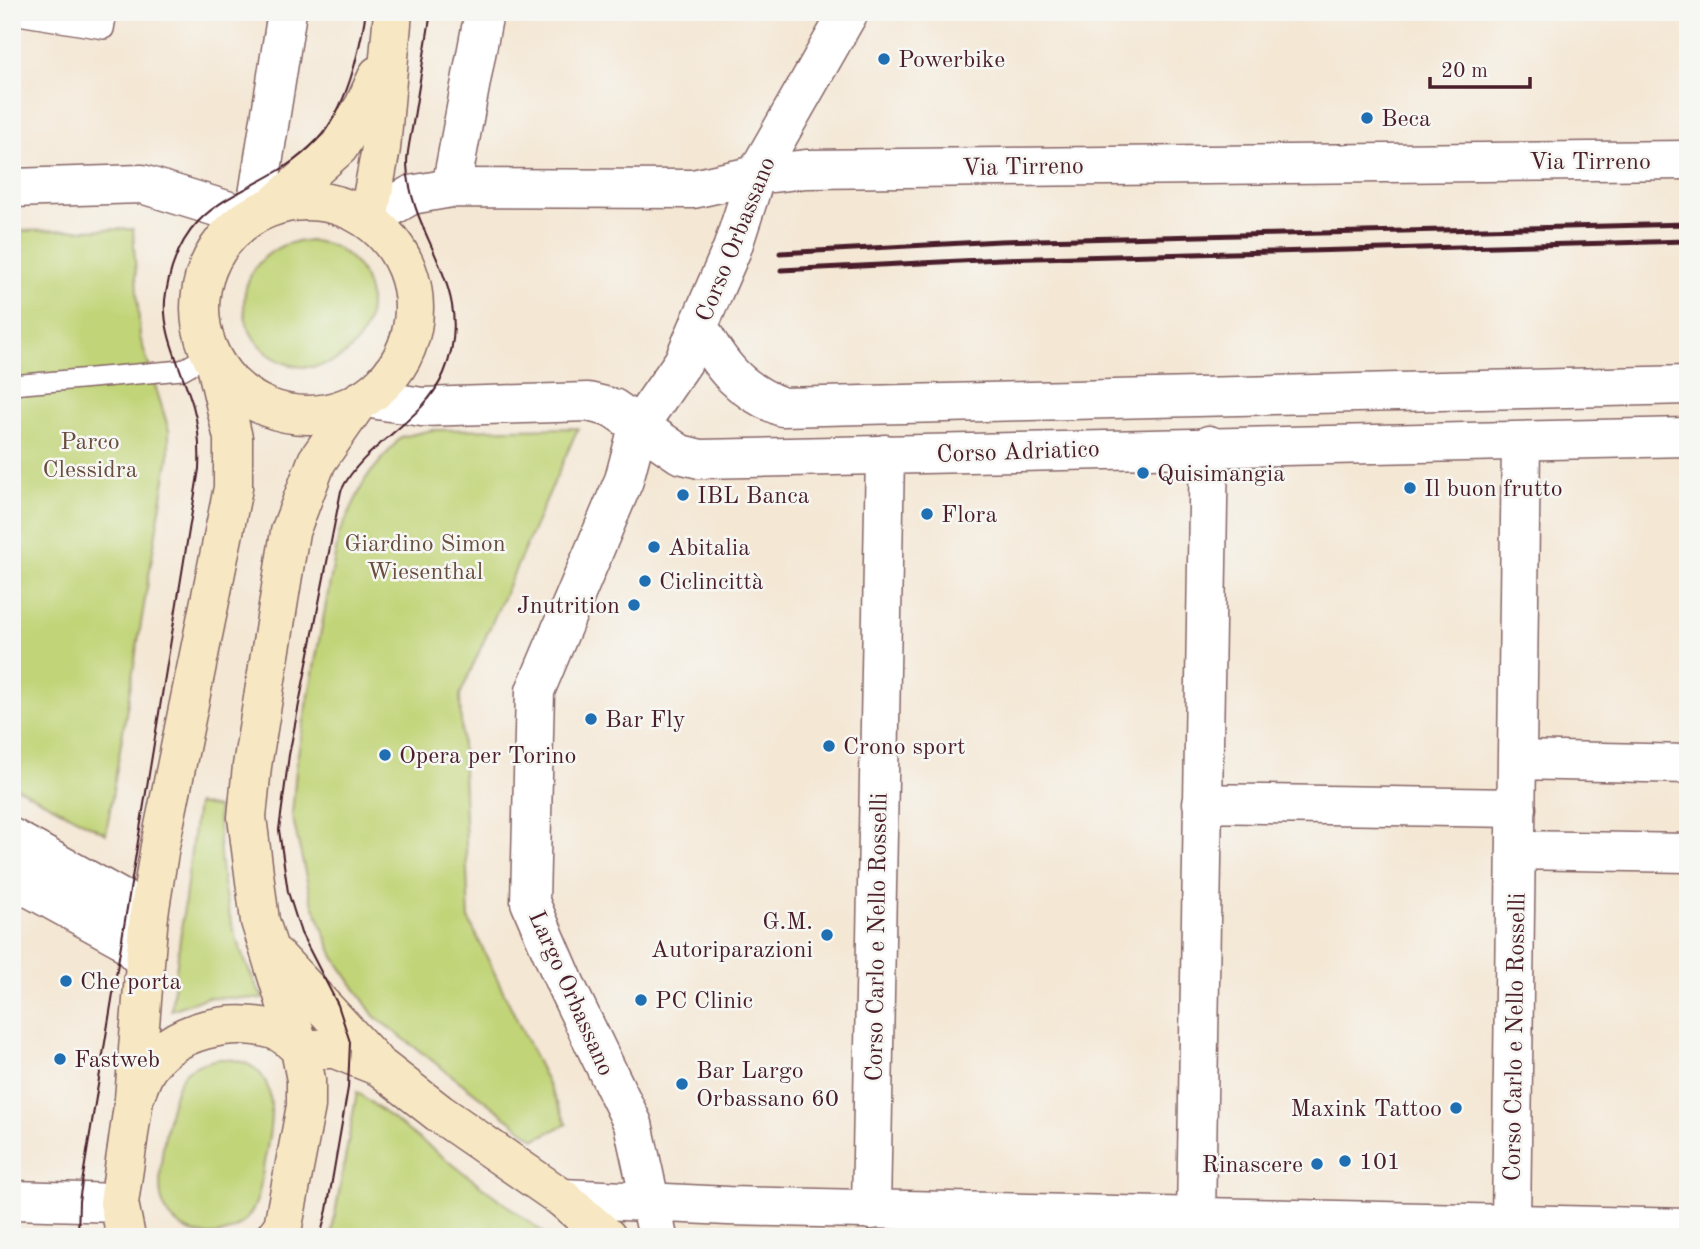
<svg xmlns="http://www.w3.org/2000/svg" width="1700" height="1249" viewBox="0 0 1700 1249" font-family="'Old Standard TT',serif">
  <rect width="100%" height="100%" fill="#f6f6f2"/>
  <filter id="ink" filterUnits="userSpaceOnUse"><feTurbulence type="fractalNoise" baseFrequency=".0143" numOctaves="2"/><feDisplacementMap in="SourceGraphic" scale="14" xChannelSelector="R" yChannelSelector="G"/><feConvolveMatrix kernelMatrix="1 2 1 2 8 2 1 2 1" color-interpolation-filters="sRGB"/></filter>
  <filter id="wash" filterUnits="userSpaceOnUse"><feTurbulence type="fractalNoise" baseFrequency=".00686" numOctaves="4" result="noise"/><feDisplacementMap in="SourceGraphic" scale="28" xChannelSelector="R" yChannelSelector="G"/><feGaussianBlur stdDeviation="1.57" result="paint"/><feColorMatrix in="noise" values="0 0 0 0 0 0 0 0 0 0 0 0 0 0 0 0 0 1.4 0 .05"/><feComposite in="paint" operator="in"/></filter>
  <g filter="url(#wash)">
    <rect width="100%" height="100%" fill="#f4e7d4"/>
    <path fill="#c1d477" stroke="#867a51" stroke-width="2" d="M133 229 140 337 169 430V455L106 834 12 785V231Z
      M244 304a63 63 0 1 1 126 0a63 63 0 1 1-126 0Z
      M578 428 460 695 469 920 567 1124 535 1139 374 1016 334 957 311 899 292 815 297 759 339 534 366 478 401 437 432 430Z
      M197 804 218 808C219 885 227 930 263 999L208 997 171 1010Z
      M219 1059C285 1058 273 1119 264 1163 261 1181 260 1203 247 1218 222 1247 173 1238 162 1201 155 1179 169 1090 185 1073 195 1064 207 1061 219 1059Z
      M357 1092 549 1237H331Z"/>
  </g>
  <g filter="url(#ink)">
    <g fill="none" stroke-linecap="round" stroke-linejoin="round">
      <defs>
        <path id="service" d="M12 14 104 29 107 12
          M12 385 182 370 210 354"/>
        <path id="minor" d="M451 188 484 12
          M255 214 287 12
          M638 427 624 480 535 691 530 902 568 990 633 1124 658 1237
          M1518 760 1688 764
          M1202 803 1517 808
          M1516 850 1688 853
          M12 878 123 939 144 961
          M871 1210 885 454
          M1196 1217 1209 445
          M1511 1224 1521 442"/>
        <path id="tertiary" d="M12 188 142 184 249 217
          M368 220 411 195 451 188 693 189 756 175 806 169 1688 160
          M699 327C721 367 739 390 782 407L1688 385
          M365 398 422 407 588 402 613 408 680 454 700 459 1688 437
          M638 427 683 362 732 249 756 175 849 12
          M12 838 149 914
          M562 1198 728 1206 1688 1228
          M12 1200 119 1203"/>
        <path id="secondary" d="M200 308a107 107 0 1 1 214 0a107 107 0 1 1-214 0Z
          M274 205 339 147 364 106 378 75
          M368 220 381 148 393 12
          M276 956 373 1060
          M300 1049H335L380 1067 439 1113 562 1198 607 1237
          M136 1094C139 1086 142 1076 147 1069 172 1030 232 1017 274 1030 283 1033 293 1042 300 1049
          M126 1237 119 1203 134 1099 149 914 160 846 233 488V438L216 365
          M275 1237 283 1226 306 1106V1080L300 1049 260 921 247 817 252 766 290 532 317 461 359 401"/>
      </defs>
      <use href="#service" stroke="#866566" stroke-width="22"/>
      <use href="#minor" stroke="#866566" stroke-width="41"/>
      <use href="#tertiary" stroke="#866566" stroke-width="41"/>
      <use href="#secondary" stroke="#866566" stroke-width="41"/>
      <use href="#service" stroke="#fff" stroke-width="19"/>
      <use href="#minor" stroke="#fff" stroke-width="38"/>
      <use href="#tertiary" stroke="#fff" stroke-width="38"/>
      <use href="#secondary" stroke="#f7e8c3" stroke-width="38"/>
      <path stroke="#4a1f2b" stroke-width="2" d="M78 1237 79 1201 199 469C200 447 199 427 193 406 183 371 159 330 166 293 184 186 260 201 317 140 347 109 359 53 366 12
        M320 1237 327 1210 348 1088 350 1042 338 1005 301 933 288 892 279 830 289 755 341 491C364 442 423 424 444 373 479 289 410 240 407 164 407 149 412 132 414 117 420 82 425 47 431 12"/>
      <path stroke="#4a1f2b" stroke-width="5" d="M780 253 1000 241 1688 224
        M781 270 1000 259 1688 241"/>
    </g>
  </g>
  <g fill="#1f6fb2" stroke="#f6f6f2" stroke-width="2.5">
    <circle cx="884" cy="59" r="7"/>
    <circle cx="1367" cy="118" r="7"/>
    <circle cx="1143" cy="473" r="7"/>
    <circle cx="1410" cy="488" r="7"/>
    <circle cx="683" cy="495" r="7"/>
    <circle cx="927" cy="514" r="7"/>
    <circle cx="654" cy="547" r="7"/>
    <circle cx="645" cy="581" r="7"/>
    <circle cx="634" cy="605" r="7"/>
    <circle cx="591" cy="719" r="7"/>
    <circle cx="829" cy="746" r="7"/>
    <circle cx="385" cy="755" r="7"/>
    <circle cx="827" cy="935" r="7"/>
    <circle cx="66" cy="981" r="7"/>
    <circle cx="641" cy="1000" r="7"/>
    <circle cx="60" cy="1059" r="7"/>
    <circle cx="682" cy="1084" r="7"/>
    <circle cx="1456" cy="1108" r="7"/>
    <circle cx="1345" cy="1161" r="7"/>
    <circle cx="1317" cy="1164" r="7"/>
  </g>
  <g text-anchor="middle" stroke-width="5" stroke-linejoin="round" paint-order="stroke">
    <g font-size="24" fill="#4a1f2b" stroke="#f6f6f2" text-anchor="start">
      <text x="898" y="67">Powerbike</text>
      <text x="1381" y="126">Beca</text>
      <text x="1157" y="481">Quisimangia</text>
      <text x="1424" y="496">Il buon frutto</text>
      <text x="697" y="503">IBL Banca</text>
      <text x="941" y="522">Flora</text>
      <text x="668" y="555">Abitalia</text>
      <text x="659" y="589">Ciclincittà</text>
      <text x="620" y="613" text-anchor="end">Jnutrition</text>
      <text x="605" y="727">Bar Fly</text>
      <text x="843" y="754">Crono sport</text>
      <text x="399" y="763">Opera per Torino</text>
      <text x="813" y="929" text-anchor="end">G.M.<tspan x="813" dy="28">Autoriparazioni</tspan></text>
      <text x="80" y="989">Che porta</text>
      <text x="655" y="1008">PC Clinic</text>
      <text x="74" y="1067">Fastweb</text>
      <text x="696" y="1078">Bar Largo<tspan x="696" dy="28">Orbassano 60</tspan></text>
      <text x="1442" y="1116" text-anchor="end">Maxink Tattoo</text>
      <text x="1359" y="1169">101</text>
      <text x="1303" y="1172" text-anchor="end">Rinascere</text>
    </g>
    <g font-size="24" fill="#4a1f2b" stroke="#f6f6f2">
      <text x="1590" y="169">Via Tirreno</text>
      <text transform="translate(1023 166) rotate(-1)" y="8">Via Tirreno</text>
      <text transform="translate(735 239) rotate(-68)" y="8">Corso Orbassano</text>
      <text transform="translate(1018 451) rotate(-2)" y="8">Corso Adriatico</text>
      <text transform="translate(876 937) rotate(-89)" y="8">Corso Carlo e Nello Rosselli</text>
      <text transform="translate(572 993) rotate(66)" y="8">Largo Orbassano</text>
      <text transform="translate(1514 1037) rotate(-89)" y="8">Corso Carlo e Nello Rosselli</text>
    </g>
    <g font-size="24" fill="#684c3e" stroke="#f6f6f2">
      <text x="90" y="449">Parco<tspan x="90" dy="28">Clessidra</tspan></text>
      <text x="425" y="551">Giardino Simon<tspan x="425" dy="28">Wiesenthal</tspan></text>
    </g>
  </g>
  <rect width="1700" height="1249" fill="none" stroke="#f6f6f2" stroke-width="42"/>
  <path d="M1430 77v10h100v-10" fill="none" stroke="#4a1f2b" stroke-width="3.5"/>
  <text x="1441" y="77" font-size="21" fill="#4a1f2b" stroke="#f6f6f2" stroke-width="5" paint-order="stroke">20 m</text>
</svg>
